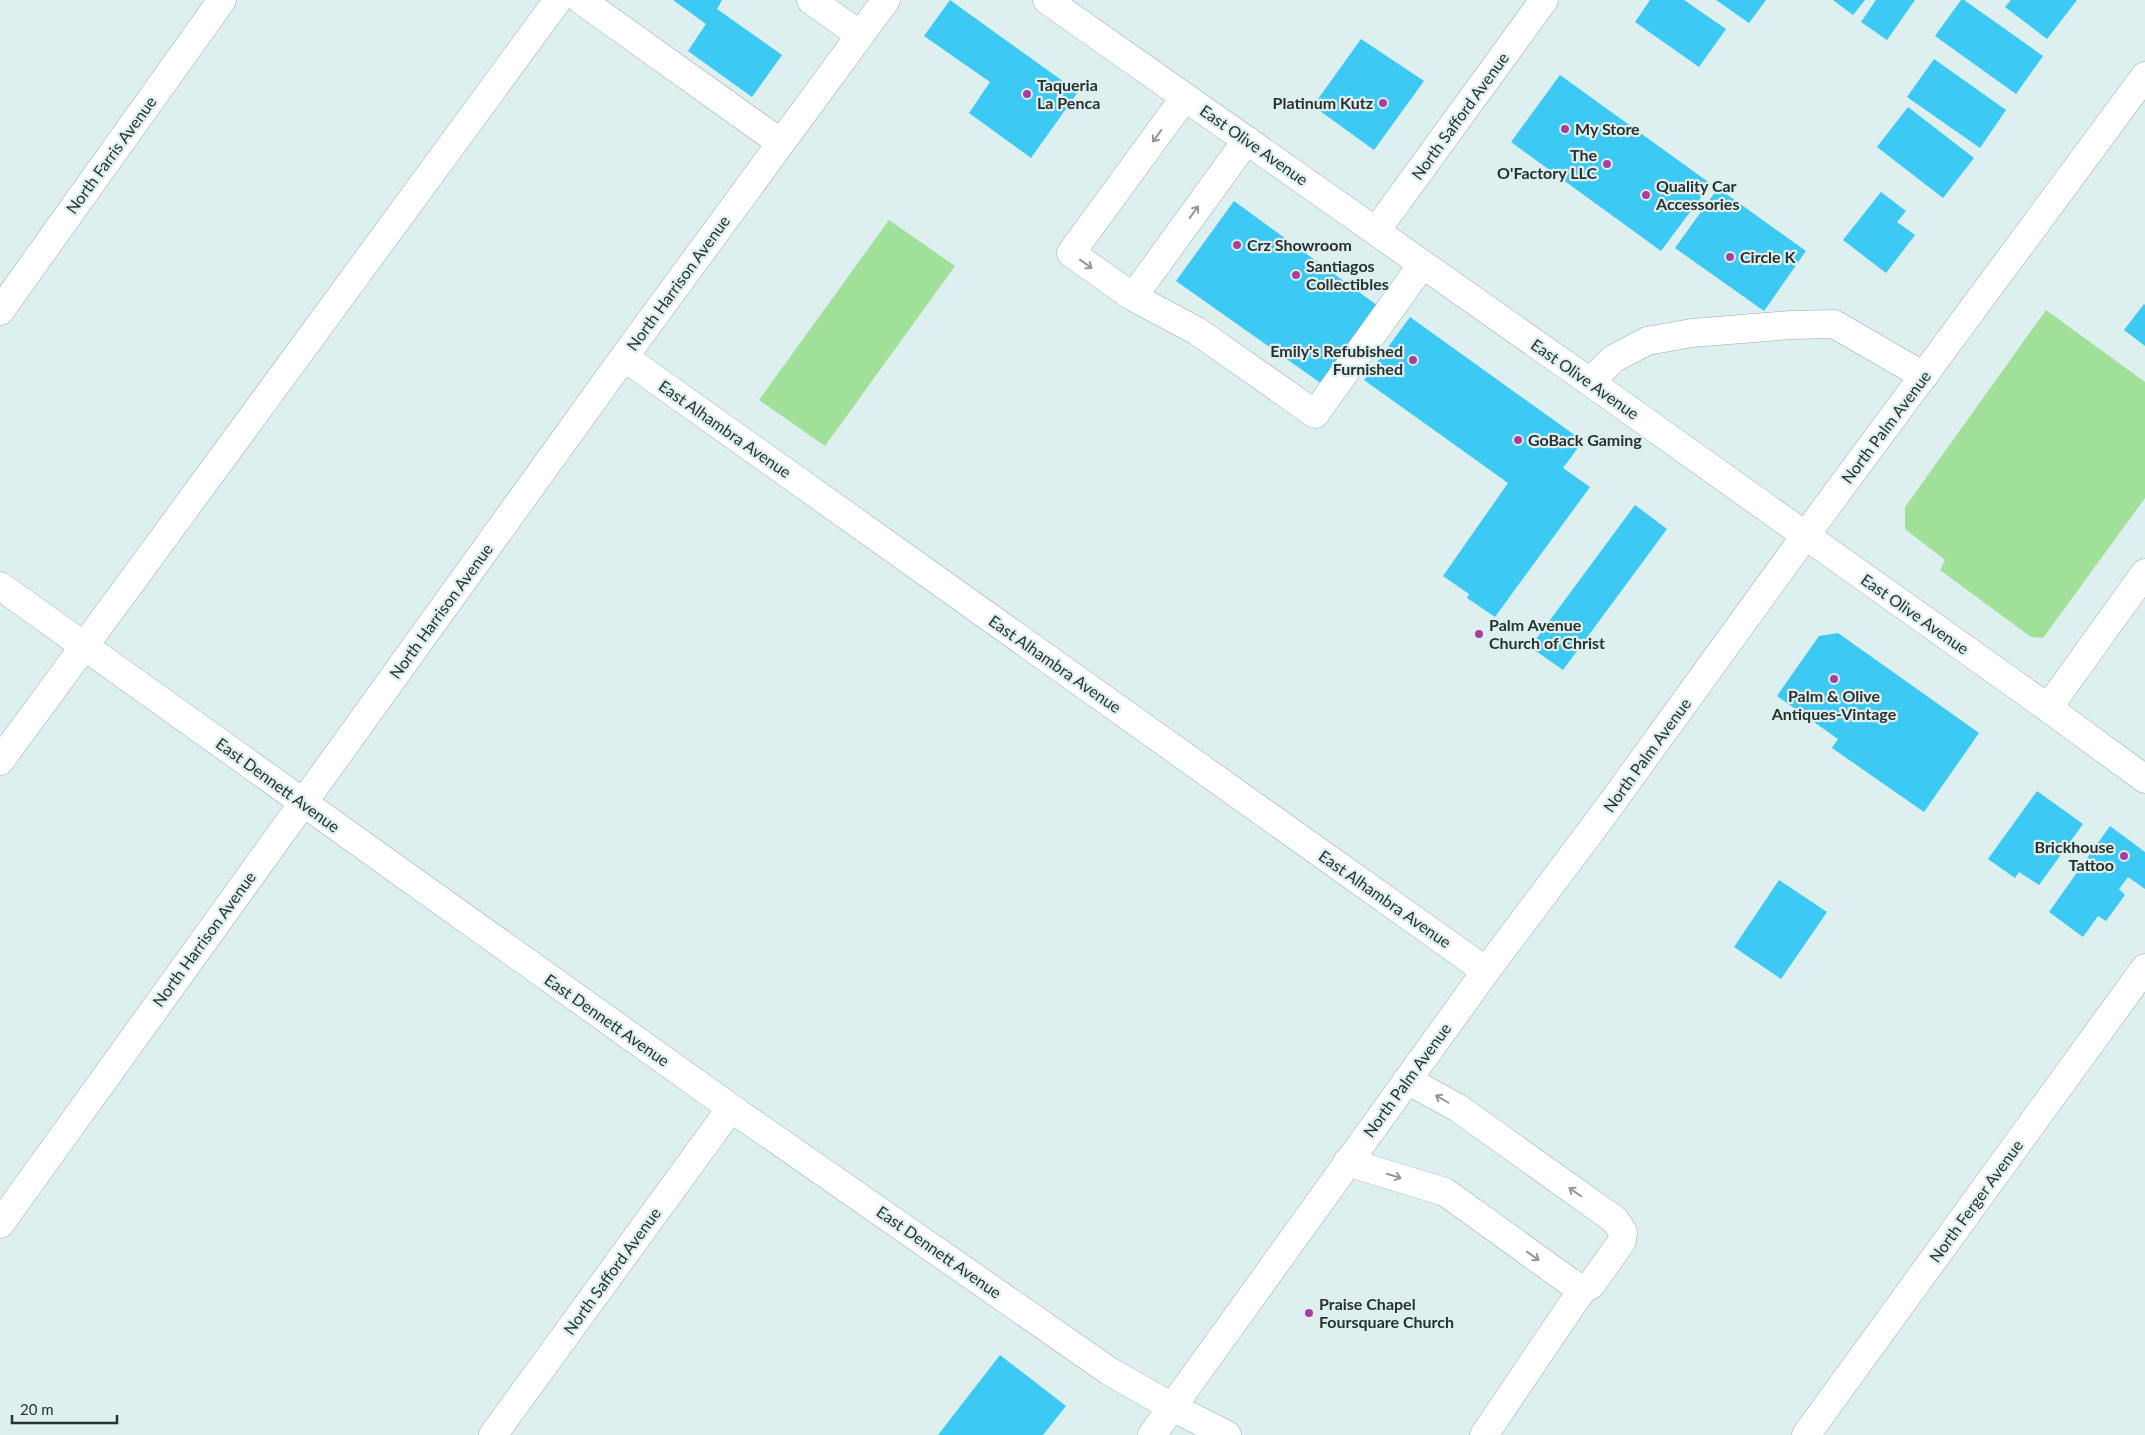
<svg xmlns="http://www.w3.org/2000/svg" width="2145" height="1435" viewBox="0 0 2145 1435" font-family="Lato,sans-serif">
  <rect width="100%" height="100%" fill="#ddefef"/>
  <path fill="#a1e099" d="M889 220 955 266 825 446 759 400Z
    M2046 310 2145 382V498L2043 638 2031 637 1940 570 1945 560 1905 529V507Z"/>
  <path fill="#3cc9f4" d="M673 0H722L717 9 782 55 752 97 688 51 706 24Z
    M950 0 1078 92 1031 158 969 113 990 82 924 36Z
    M1650 0H1684L1726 29 1699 67 1635 22Z
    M1716 0H1766L1749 23Z
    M1833 0H1865L1853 15Z
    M1876 0H1915L1887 40 1861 22Z
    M1961 0H1964L2043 56 2016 94 1935 36Z
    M2011 0H2077L2047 39 2005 7Z
    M1361 39 1424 81 1374 150 1313 106Z
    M1934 59 2006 110 1980 148 1907 97Z
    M1560 75 1711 184 1661 251 1511 142Z
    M1908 107 1974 158 1943 198 1877 147Z
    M1718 188 1806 251 1764 311 1675 248Z
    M1881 192 1906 211 1897 222 1915 235 1886 273 1843 240Z
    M1234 201 1385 311 1329 389 1176 281Z
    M2144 304 2145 305V346L2124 330Z
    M1410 317 1583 441 1563 468 1590 487 1495 617 1467 598 1469 594 1443 576 1508 483 1364 380Z
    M1635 505 1667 529 1563 670 1530 647Z
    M1838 633 1979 733 1924 812 1832 748 1838 739 1777 696 1819 636Z
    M2037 791 2083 824 2039 885 2019 872 2015 878 1988 859Z
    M2110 826 2145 852V889L2128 877 2119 889 2125 895 2106 921 2098 916 2083 937 2049 912Z
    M1779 880 1827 912 1781 979 1734 947Z
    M1000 1355 1066 1406 1043 1435H938Z"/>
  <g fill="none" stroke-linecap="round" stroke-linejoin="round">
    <defs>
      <path id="minor" d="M581 0 781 143
        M811 0 860 35
        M1185 97 1071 253 1133 297 1247 140
        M1376 231 1544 0
        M1133 297 1197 331 1315 414 1422 265
        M0 311 222 0
        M624 357 1486 971
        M1590 382 1613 359 1647 341 1692 333 1791 325 1834 324 1924 376
        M0 586 731 1108 1109 1371 1172 1407 1227 1435
        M2048 708 2145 573
        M0 761 558 0
        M1347 1162 1445 1192 1570 1282 1582 1290 1591 1285 1622 1241 1623 1232 1615 1220 1458 1108 1407 1080
        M0 1224 624 357 886 0
        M493 1435 731 1108
        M1484 1435 1582 1290
        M1806 1435 2145 968"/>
      <path id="major" d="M1047 0 1590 382 2048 708 2145 779
        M1152 1435 1486 971 1603 815 1805 536 2145 76"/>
    </defs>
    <use href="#minor" stroke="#9aacac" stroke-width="29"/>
    <use href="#major" stroke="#9aacac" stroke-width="29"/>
    <use href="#minor" stroke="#fff" stroke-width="28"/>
    <use href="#major" stroke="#fff" stroke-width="28"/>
  </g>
  <defs><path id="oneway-shaft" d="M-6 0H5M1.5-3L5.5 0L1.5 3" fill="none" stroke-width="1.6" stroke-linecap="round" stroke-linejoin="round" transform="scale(1.25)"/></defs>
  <g stroke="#949898">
    <use href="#oneway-shaft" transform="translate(1157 136) rotate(126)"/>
    <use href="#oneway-shaft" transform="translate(1194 212) rotate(-54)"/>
    <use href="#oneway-shaft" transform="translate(1086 264) rotate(36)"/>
    <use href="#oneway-shaft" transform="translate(1442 1099) rotate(-150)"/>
    <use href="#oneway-shaft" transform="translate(1394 1176) rotate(17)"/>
    <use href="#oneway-shaft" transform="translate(1575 1192) rotate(-145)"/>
    <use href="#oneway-shaft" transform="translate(1533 1256) rotate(36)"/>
  </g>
  <g fill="#a83ea0" stroke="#ddefef" stroke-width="2">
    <circle cx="1027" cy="94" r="5"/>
    <circle cx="1383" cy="103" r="5"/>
    <circle cx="1565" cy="129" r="5"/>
    <circle cx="1607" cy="164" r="5"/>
    <circle cx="1646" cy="195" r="5"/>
    <circle cx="1237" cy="245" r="5"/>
    <circle cx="1730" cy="257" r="5"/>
    <circle cx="1296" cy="275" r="5"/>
    <circle cx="1413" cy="360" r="5"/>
    <circle cx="1518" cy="440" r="5"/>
    <circle cx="1479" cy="634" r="5"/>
    <circle cx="1834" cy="679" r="5"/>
    <circle cx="2124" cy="856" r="5"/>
    <circle cx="1309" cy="1313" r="5"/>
  </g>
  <g text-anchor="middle" stroke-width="4.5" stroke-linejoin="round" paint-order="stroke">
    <g font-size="16" font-weight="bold" fill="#293131" stroke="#ddefef" text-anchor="start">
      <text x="1037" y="91">Taqueria<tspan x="1037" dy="18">La Penca</tspan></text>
      <text x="1373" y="109" text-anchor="end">Platinum Kutz</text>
      <text x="1575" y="135">My Store</text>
      <text x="1597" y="161" text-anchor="end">The<tspan x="1597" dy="18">O'Factory LLC</tspan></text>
      <text x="1656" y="192">Quality Car<tspan x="1656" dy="18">Accessories</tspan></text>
      <text x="1247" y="251">Crz Showroom</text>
      <text x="1740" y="263">Circle K</text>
      <text x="1306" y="272">Santiagos<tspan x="1306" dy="18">Collectibles</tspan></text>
      <text x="1403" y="357" text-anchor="end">Emily's Refubished<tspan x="1403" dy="18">Furnished</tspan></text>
      <text x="1528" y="446">GoBack Gaming</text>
      <text x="1489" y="631">Palm Avenue<tspan x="1489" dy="18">Church of Christ</tspan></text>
      <text x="1834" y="702" text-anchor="middle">Palm &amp; Olive<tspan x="1834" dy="18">Antiques-Vintage</tspan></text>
      <text x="2114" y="853" text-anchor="end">Brickhouse<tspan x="2114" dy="18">Tattoo</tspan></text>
      <text x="1319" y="1310">Praise Chapel<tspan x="1319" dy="18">Foursquare Church</tspan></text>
    </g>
    <g font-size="16" fill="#293131" stroke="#ddefef">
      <text transform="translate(1460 116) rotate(-54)" y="6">North Safford Avenue</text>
      <text transform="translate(1254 145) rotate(35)" y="6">East Olive Avenue</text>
      <text transform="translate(111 155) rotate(-54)" y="6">North Farris Avenue</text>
      <text transform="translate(678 283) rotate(-54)" y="6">North Harrison Avenue</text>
      <text transform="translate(1585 379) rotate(35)" y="6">East Olive Avenue</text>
      <text transform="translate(1886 427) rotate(-53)" y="6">North Palm Avenue</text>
      <text transform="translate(725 429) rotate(35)" y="6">East Alhambra Avenue</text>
      <text transform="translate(441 611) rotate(-54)" y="6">North Harrison Avenue</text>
      <text transform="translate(1915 614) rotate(35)" y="6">East Olive Avenue</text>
      <text transform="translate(1055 664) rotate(35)" y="6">East Alhambra Avenue</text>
      <text transform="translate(1647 755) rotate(-54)" y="6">North Palm Avenue</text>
      <text transform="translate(278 785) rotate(36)" y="6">East Dennett Avenue</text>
      <text transform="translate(1385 899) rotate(35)" y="6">East Alhambra Avenue</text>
      <text transform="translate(204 939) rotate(-54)" y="6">North Harrison Avenue</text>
      <text transform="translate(607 1020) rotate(35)" y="6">East Dennett Avenue</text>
      <text transform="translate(1407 1080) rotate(-54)" y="6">North Palm Avenue</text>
      <text transform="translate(1976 1201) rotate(-54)" y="6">North Ferger Avenue</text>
      <text transform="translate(939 1252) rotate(35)" y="6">East Dennett Avenue</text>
      <text transform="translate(612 1271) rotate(-54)" y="6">North Safford Avenue</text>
    </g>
  </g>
  <path d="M12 1415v8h105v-8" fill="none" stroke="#293131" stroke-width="2.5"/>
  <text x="20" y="1415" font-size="15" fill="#293131" stroke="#ddefef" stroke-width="4" paint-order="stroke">20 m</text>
</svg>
